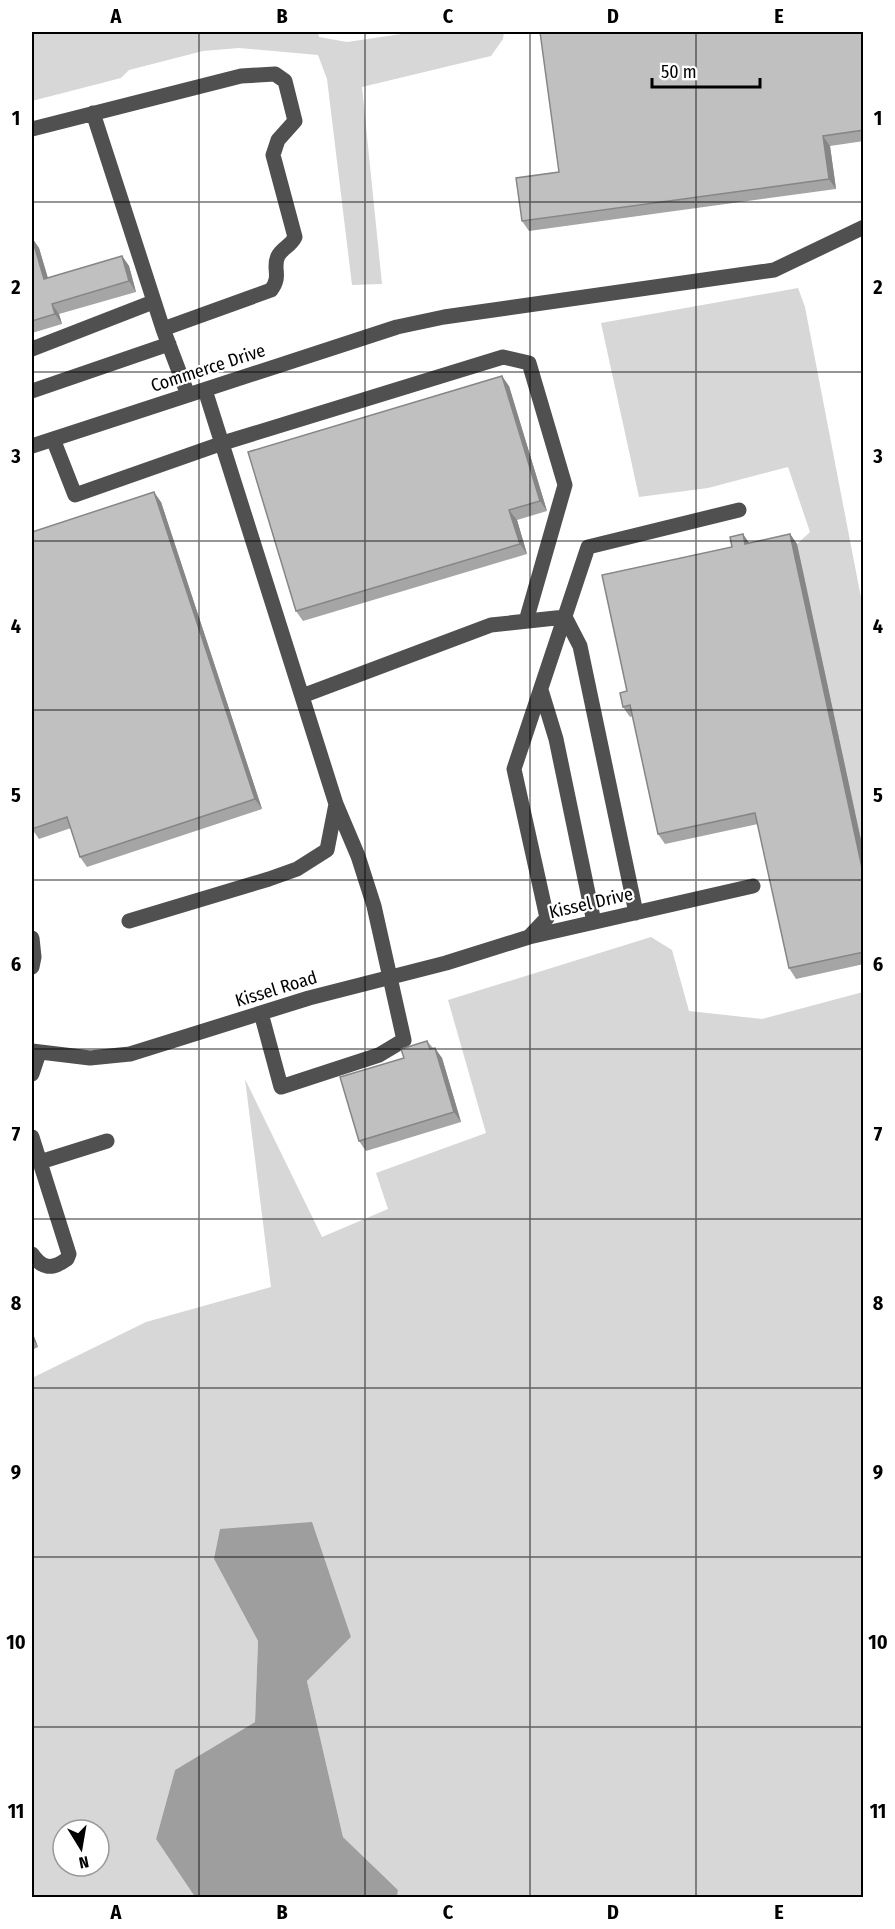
<svg xmlns="http://www.w3.org/2000/svg" width="895" height="1929" viewBox="0 0 895 1929" font-family="'Fira Sans Condensed',sans-serif">
  <rect width="100%" height="100%" fill="#fff"/>
  <path fill="#d7d7d7" fill-rule="evenodd" d="M32 32H318L319 37 347 42 415 32H504L503 39 491 56 362 87 382 284 352 285 327 79 318 55 239 48 203 51 129 70 121 78 32 101Z
    M798 288 805 307 863 608V854L797 544 810 532 788 467 708 488 639 497 601 323Z
    M651 937 672 950 689 1011 762 1019 863 992V1897H397L398 1890 343 1837 307 1681 351 1637 214 1559 258 1641 255 1722 175 1770 156 1839 195 1897 32 1898V1378L146 1322 271 1287 245 1079 322 1237 388 1209 376 1173 486 1133 448 1000ZM63 1830H99V1866H63Z"/>
  <path fill="#9e9e9e" d="M312 1522 351 1637 307 1681 343 1837 398 1890 397 1897H195L156 1839 175 1770 255 1722 258 1641 214 1559 220 1529Z"/>
  <g fill="none" stroke-linecap="round" stroke-linejoin="round">
    <path stroke="#505050" stroke-width="15" d="M93 113 163 329
      M32 129 241 76 275 74 285 81 295 121 278 140 273 155 295 237C291 246 282 248 278 256 272 268 282 276 271 290L163 329 188 395
      M32 349 153 302
      M205 390 336 804 358 856 374 906 404 1040 379 1055 281 1087 261 1013
      M32 391 169 344
      M53 439 75 495 223 443 503 357 529 363 565 485 526 621
      M32 446 397 327 444 317 774 270 864 227
      M541 690 556 739 594 922
      M302 696 491 625 565 617 580 646 636 913
      M129 921 269 879 297 869 327 850 336 804
      M529 937 547 918 514 769 588 547 739 510
      M32 938 34 957 32 967
      M32 1051 90 1058 130 1054 309 998 446 963 529 937 753 886
      M32 1074 39 1053
      M32 1137 69 1254 67 1259C52 1270 42 1269 32 1254
      M40 1162 107 1141"/>
  </g>
  <path fill="#a5a5a5" d="M864 32V141L830 146 836 189 529 231 522 221 559 172Z
    M32 238 39 248 48 278 122 256 129 266 136 292 59 314 62 324 32 333Z
    M509 386 547 511 517 520 527 554 303 621 296 611Z
    M161 502 262 809 87 867 80 857 71 828 39 839 32 829Z
    M790 534 797 544 864 854V964L796 979 789 968 758 824 665 844 658 834 633 716 630 717 623 707 627 691 749 543Z
    M427 1041 433 1048 442 1058 461 1122 366 1151 359 1141Z
    M32 1331 38 1347 32 1350Z"/>
  <path fill="#868686" d="M823 136 830 146 836 189 829 179Z
    M32 238 39 248 51 289 44 279Z
    M122 256 129 266 136 292 129 281Z
    M52 304 59 314 62 324 55 314Z
    M502 376 509 386 547 511 540 501Z
    M154 492 161 502 262 809 255 799Z
    M509 510 517 520 527 554 520 544Z
    M743 534 750 544H745Z
    M790 534 797 544 864 854V877Z
    M435 1048 442 1058 461 1122 454 1112Z
    M32 1331 38 1347 32 1338Z"/>
  <path fill="#c0c0c0" stroke="#868686" stroke-width="1.5" d="M540 32H864V130L823 136 829 179 522 221 516 178 559 172Z
    M32 238 44 279 122 256 129 281 52 304 55 314 32 321Z
    M502 376 540 501 509 510 520 544 296 611 248 452Z
    M154 492 255 799 80 857 67 817 32 829V532Z
    M743 534 745 544 790 534 864 877V952L789 968 755 813 658 834 630 705 623 707 620 693 627 691 602 575 732 547 730 537Z
    M427 1041 430 1049 435 1048 454 1112 359 1141 340 1077 404 1058 401 1049Z"/>
  <path fill="none" stroke="#000" stroke-width="1.5" stroke-opacity="0.55" d="M199 32V1898M365 32V1898M530 32V1898M696 32V1898M32 202H864M32 372H864M32 541H864M32 710H864M32 880H864M32 1049H864M32 1219H864M32 1388H864M32 1557H864M32 1727H864"/>
  <g text-anchor="middle" stroke-width="4.5" stroke-linejoin="round" paint-order="stroke">
    <g font-size="18" fill="#000" stroke="#fff">
      <text transform="translate(208 368) rotate(-18)" y="6">Commerce Drive</text>
      <text transform="translate(591 903) rotate(-13)" y="6">Kissel Drive</text>
      <text transform="translate(276 989) rotate(-17)" y="6">Kissel Road</text>
    </g>
  </g>
  <rect width="895" height="1929" fill="none" stroke="#ffffff" stroke-width="66"/>
  <g transform="translate(81 1848) rotate(169)"><circle r="28" fill="#ffffff" stroke="#999999" stroke-width="1.5"/>
  <path d="M0-4.5L10 22L0 15L-10 22Z" fill="#000000"/>
  <text y="-9" font-size="16" font-weight="bold" text-anchor="middle" fill="#000000">N</text>
  </g>
  <path d="M652 78v9h108v-9" fill="none" stroke="#000000" stroke-width="3"/>
  <text x="661" y="78" font-size="18" fill="#000000" stroke="#ffffff" stroke-width="4.5" paint-order="stroke">50 m</text>
  <rect x="33" y="33" width="829" height="1863" fill="none" stroke="#000" stroke-width="2"/>
  <g font-size="20" text-anchor="middle" font-weight="bold" fill="#000">
    <text x="116" y="23">A</text>
    <text x="282" y="23">B</text>
    <text x="448" y="23">C</text>
    <text x="613" y="23">D</text>
    <text x="779" y="23">E</text>
    <text x="16" y="125">1</text>
    <text x="878" y="125">1</text>
    <text x="16" y="294">2</text>
    <text x="878" y="294">2</text>
    <text x="16" y="463">3</text>
    <text x="878" y="463">3</text>
    <text x="16" y="633">4</text>
    <text x="878" y="633">4</text>
    <text x="16" y="802">5</text>
    <text x="878" y="802">5</text>
    <text x="16" y="971">6</text>
    <text x="878" y="971">6</text>
    <text x="16" y="1141">7</text>
    <text x="878" y="1141">7</text>
    <text x="16" y="1310">8</text>
    <text x="878" y="1310">8</text>
    <text x="16" y="1479">9</text>
    <text x="878" y="1479">9</text>
    <text x="16" y="1649">10</text>
    <text x="878" y="1649">10</text>
    <text x="16" y="1818">11</text>
    <text x="878" y="1818">11</text>
    <text x="116" y="1919">A</text>
    <text x="282" y="1919">B</text>
    <text x="448" y="1919">C</text>
    <text x="613" y="1919">D</text>
    <text x="779" y="1919">E</text>
  </g>
</svg>
